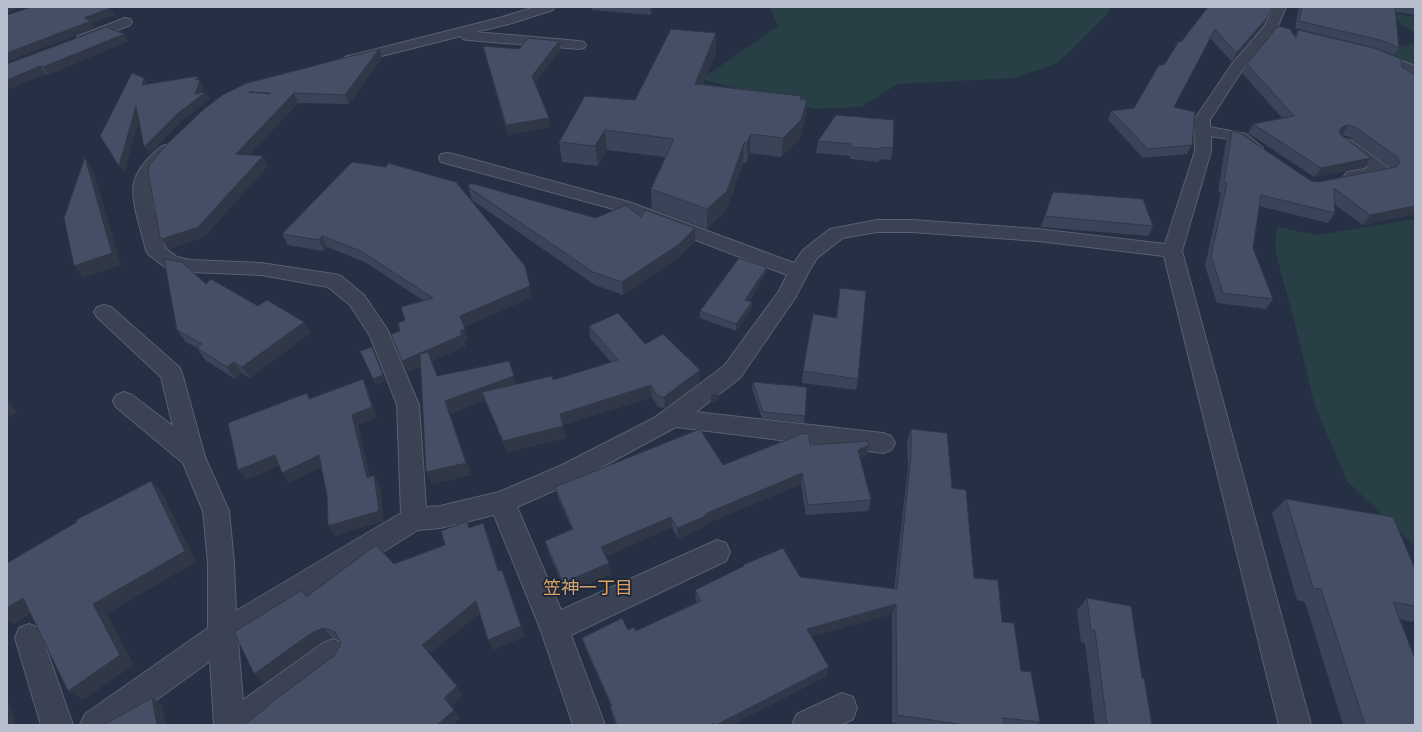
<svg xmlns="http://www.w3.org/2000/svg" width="1422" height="732" viewBox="0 0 1422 732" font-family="'Titillium Web','Noto Sans JP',sans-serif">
  <rect width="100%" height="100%" fill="#253044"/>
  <path fill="#273f45" d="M770 7H1110L1109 12 1058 63 1015 78 898 84 861 107 814 109 702 79 778 26Z
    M1391 13 1415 17V33L1402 25Z
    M1415 42V68L1398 58 1378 51 1408 45Z
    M1415 219V547L1347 481 1315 406 1295 324 1275 250 1277 227 1317 235Z"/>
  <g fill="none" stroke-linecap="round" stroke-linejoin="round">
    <defs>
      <path id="minor" d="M535 7H554L553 10 509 24 475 32 579 41 584 42 586 45 584 48 579 49 468 40 463 39 461 36 350 64 345 63 343 60 345 57 499 18Z
        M1274 7H1286L1277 28 1243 69 1210 120V127L1246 134 1263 148 1261 151C1249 154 1245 146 1236 141 1229 138 1218 138 1211 136V151L1182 251 1311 725H1279L1164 256 1038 241 912 232H877L843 238 817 258 808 273 795 298 740 378 696 412 883 433 891 436 895 443 891 450 883 453 676 427 578 480 517 507 561 610 717 540 726 543 730 552 726 561 571 635 605 725H573L540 628 494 515 440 528 418 530 238 642 243 700 323 643 333 639 343 643 348 653 343 663 261 725H214L210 661 122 725H80L85 714 208 628V563L203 511 183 463 116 407 113 401 116 395 124 392 132 395 173 426 161 377 97 317 94 312 97 307 104 305 111 307 179 367 182 373 205 457 229 511 234 563 236 611 401 513 397 405 370 336 350 305 328 287 261 275 191 272 172 269 165 267 149 255 146 251C142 231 130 202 134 182 137 171 145 161 153 154 160 147 164 143 174 145L176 149 157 170 152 181 153 205 165 248 177 257 191 260 261 263 334 274 341 276 364 295 387 329 419 405 426 507 440 506 499 492 560 466 654 418 724 366 779 291 787 275 617 210 441 162 439 158 441 154 447 153 453 154 629 202 794 263 803 250 830 229 877 220H912L1038 229 1165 244 1195 151 1194 120 1232 64 1264 27Z
        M125 18 130 19 132 22 130 25 88 42 83 43 78 42 76 39 78 36Z
        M1374 50 1415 66V75L1369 57 1367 54 1369 51Z
        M1346 139 1352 141 1388 167 1391 171 1388 175 1353 181 1347 180 1344 176 1347 172 1368 168 1340 147 1338 144 1340 141Z
        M29 624 39 628 73 725H41L15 638 19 628Z
        M842 693 853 697 857 708 853 719 841 725H792L797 714Z"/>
    </defs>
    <use href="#minor" stroke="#586071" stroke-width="2"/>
    <use href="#minor" fill="#3a4253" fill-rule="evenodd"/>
  </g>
  <path fill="#3a4458" d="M592 7H652L651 15 592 10Z
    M1208 7 1263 26 1232 62 1210 38 1174 107 1192 145 1187 154 1143 158 1108 120 1111 111 1134 108 1164 65Z
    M1299 7H1415V15L1396 12 1399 48 1394 55 1379 49 1295 28Z
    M1298 30 1374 48 1415 214 1363 225 1334 204 1335 213 1328 223 1259 206 1253 248 1273 299 1266 309 1217 303 1205 266 1221 193 1218 192 1226 141 1232 131 1311 181 1318 182 1390 168 1389 166 1349 137 1342 135H1341L1364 168 1314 177 1248 133 1253 124 1282 118 1242 73 1247 64 1295 36Z
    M124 34 128 41 48 75 45 74 7 90V64Z
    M559 41 560 50 535 83 549 118 550 127 508 135 483 46 519 49Z
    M379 49 382 58 349 104 298 103 249 155 268 166 204 237 169 249 167 248 160 238 203 110Z
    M716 52 703 84 801 96V99L807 100 805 120 799 140 781 157 750 153 747 163H743L726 211 707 229 652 209 651 189 665 157 607 150 598 166 562 162 559 142 635 100Z
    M818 141 893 148 891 160 879 159V162L850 159V156L816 153Z
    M352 162 525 266 532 297 464 327 468 340 464 342 466 346 432 361 437 376 516 384 553 380 611 362 590 338 589 326 645 344 700 382 665 408 658 407 652 397 563 425 566 438 507 452 485 400 450 414 471 475 432 484 426 472 421 366 407 372 400 331 405 320 424 301 365 262 327 247 324 251 288 245 282 234Z
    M468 187 596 218 641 217 695 241 678 258 623 295 595 285 472 200Z
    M1053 192 1153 226 1148 236 1041 227 1049 202Z
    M767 267 766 273 749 301 752 308 736 331 700 318V311Z
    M206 284 258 306 304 322 310 333 250 378 242 373 235 379 205 360 197 348 186 342 177 330Z
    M840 288 858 379 856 390 802 383 803 371 836 317Z
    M753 382 805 416 804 423 762 418 752 388Z
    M911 429 952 488 974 578 1002 622 1021 671 1040 722 1037 725H905L892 723V614L811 637 827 676 731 725H616L612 715 610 706H611L585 647 582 638 628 630 636 631 697 602 696 600 695 590 743 567V565L800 577 894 589 908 467 907 441Z
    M810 445H869L866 456 860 459 871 500 868 511 806 515 801 484 706 524V526L678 539 672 527 605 557 609 563 611 574 566 593 548 551 545 541 572 529 558 498 555 487 723 465Z
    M1286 499 1415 569V620L1412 622 1400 619 1415 725H1343L1305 602 1297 600 1272 513Z
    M470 528 488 534 499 571 502 570 507 581 525 636 493 650 480 613 429 654 463 695 451 706 460 718 335 655 341 643 340 640 332 638 322 642 264 683 254 674 302 590 307 596 445 545Z
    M1087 598 1142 678 1152 725H1095L1085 643 1081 642 1077 610Z"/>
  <path fill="#303747" d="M7 7H22L7 13Z
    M650 7H652L651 15Z
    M110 8 115 15 92 24 95 28 7 62V53L84 18Z
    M1267 18 1263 26 1232 62 1236 53Z
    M716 33V52L695 103V84Z
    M124 34 128 41 48 75 43 67Z
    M559 41 560 50 534 85 532 76Z
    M379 49 382 58 349 104 345 95Z
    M40 66 45 74 7 90V80Z
    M198 76 204 88 201 95 206 92 210 99 181 122 149 155 144 147 196 80Z
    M144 78 149 86 142 85Z
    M294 93 298 103 241 164 236 154Z
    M807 100 805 120 799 140 781 157 783 138Z
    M136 106 141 114 124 174 119 166Z
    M549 118 550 127 508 135 506 125Z
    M1348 125 1342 135 1336 137 1333 140 1342 127Z
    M605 130 607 150 598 166 595 146Z
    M751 134 750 153 747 163V143Z
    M744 143 743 163 726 211 707 229V209Z
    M263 156 268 166 204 237 169 249 162 239Z
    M85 157 93 169 121 265 83 278 74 266Z
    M1371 158 1364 168 1314 177 1321 168Z
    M1415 206V214L1363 225 1370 215Z
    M695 228V241L678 258 623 295 622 282Z
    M322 236 327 247 324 251 319 240Z
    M767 267 766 273 745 306V300Z
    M530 286 532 297 464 327 460 316Z
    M752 302V308L736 331V324Z
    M304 322 310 333 250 378 242 367Z
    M465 329 468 340 464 342 460 331Z
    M462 335 466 346 432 361 441 388 431 361 407 372 402 361Z
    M372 347 386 381 376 385 373 379Z
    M234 362 242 373 235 379 227 367Z
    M700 370V382L665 408 664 397Z
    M514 376 517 388 482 392 485 400 450 414 471 475 432 484 426 472 445 401Z
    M363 379 368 390 377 418 358 425 373 487 367 478 352 415Z
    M651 385 652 397 563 425 560 414Z
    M719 394V401L711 403V396Z
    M7 399 17 412 7 418Z
    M563 426 566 438 507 452 503 441Z
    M869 445 866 456 855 461 858 450Z
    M275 455 282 465 246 480 238 470Z
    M319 455 325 465 289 483 282 473Z
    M802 473 801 484 706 524V526L678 539 677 528 705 514Z
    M374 475 380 485 384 521 335 536 328 526Z
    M151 481 162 492 196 562 107 614 134 665 83 700 68 691 93 604Z
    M671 517 672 527 603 558 601 547Z
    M483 523 488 534 503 582 498 571Z
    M609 563 611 574 566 593 563 583Z
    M502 570 507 581 525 636 493 650 488 640Z
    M23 598 38 609 14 624 7 619V608Z
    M476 601 482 612 428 655 422 645Z
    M896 604 892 614 805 639 807 629Z
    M324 628 332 638 322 642 264 683 254 674 313 632Z
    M829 667 827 676 731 725H716Z
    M457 686 463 695 451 707 444 698Z
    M7 698 16 725H7Z
    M152 698 162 705 166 725H157Z
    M454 710 460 718 453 725H437Z"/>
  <path fill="#444f66" stroke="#303747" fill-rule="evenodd" d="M31 7H108L110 8 84 18 91 21 7 53V15Z
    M1208 7H1273L1267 18 1236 53 1215 29 1174 107 1195 112 1192 145 1148 149 1111 111 1134 108 1159 65H1164L1179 41 1181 42Z
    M1302 7H1395L1399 48 1384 41 1299 21Z
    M1278 26 1290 29 1296 38 1298 30 1374 48 1401 59 1402 67 1415 75V206L1370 215 1334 188 1335 213 1261 195 1253 248 1273 299 1223 293 1211 256 1227 183 1224 182 1232 131 1240 133 1311 181 1318 182 1396 167 1400 162 1396 156 1355 127 1348 125 1342 127 1339 131 1341 135 1371 158 1321 168 1253 124 1294 116 1247 64Z
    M106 27 124 34 43 67 40 66 7 80V64Z
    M671 29 716 33 695 84 801 96 800 99 807 100 801 120 783 138 751 134 747 143H744L727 191 707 209 651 189 674 139 605 130 595 146 559 142 585 96 635 100Z
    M528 38 559 41 532 76 549 118 506 125 483 46 519 49Z
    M379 49 345 95 294 93 236 154 263 156 198 227 162 239 160 238 148 171 150 164 166 145 203 110 222 95 247 83ZM249 92 270 93V94Z
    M132 73 144 78 142 85 198 76 196 80H200L195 94 206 92 177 114 144 147 136 106 119 166 100 136Z
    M836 115 894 120 893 148 881 147V149L851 147V144L818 141Z
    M85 157 112 253 74 266 64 218Z
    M352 162 386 167 388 163 456 182 525 266 530 286 460 316 465 329 460 331 462 335 402 361 391 334 400 331 398 323 405 320 401 307 433 298 361 251 322 236 319 240 282 234Z
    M470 183 596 218 626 205 641 217 645 210 695 228 678 245 622 282 593 272 468 187Z
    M1053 192 1143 199 1153 226 1045 216Z
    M739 258 767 267 745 300 752 302 736 324 700 311Z
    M164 259 182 262 206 284 211 279 258 306 267 300 304 322 242 367 234 362 227 367 197 348 202 344 177 330Z
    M840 288 866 291 858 379 803 371 813 314 837 318Z
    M618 313 645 344 663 334 700 370 664 397 657 396 651 385 560 414 563 426 503 441 482 392 552 376 553 380 618 360 589 326Z
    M372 347 383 375 373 379 360 351Z
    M428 352 437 376 509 361 514 376 445 401 466 463 426 472 420 354Z
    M363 379 372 407 352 415 367 478 374 475 379 511 328 526 327 496 319 455 282 473 275 455 238 470 228 423 307 393 309 399Z
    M753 382 807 387 805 416 763 412Z
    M717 392 719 394 711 396Z
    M700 429 723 465 804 433 809 434 810 445 868 441 869 445 858 450 871 500 808 505 802 473 705 514 706 516 677 528 671 517 601 547 609 563 563 583 545 541 573 529 555 487Z
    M911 429 947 433 952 488 966 490 974 578 998 580 1002 622 1014 623 1021 671 1031 672 1040 722 1003 718 1005 725H965L897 715 896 604 807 629 829 667 716 725H714L713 723 710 725H617L610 706H612L582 638 622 618 628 630 634 627 636 631 701 601 695 590 744 566 743 565 783 548 800 577 897 589 911 456Z
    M151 481 185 551 93 604 120 655 68 691 23 598 7 608V563L77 522 76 520Z
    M1286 499 1393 517 1415 569V606L1393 602 1415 659V725H1365L1321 589 1313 588Z
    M467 521 469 528 483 523 498 571 502 570 521 626 488 640 476 601 422 645 457 686 444 698 454 710 437 725H244L268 706V705L335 655 341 643 335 632 324 628 313 632 254 674 234 632 302 590 306 597 376 545 394 564 445 545 441 531Z
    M1087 598 1131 606 1142 678H1144L1152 725H1107L1095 631 1091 630Z
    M152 698 157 725H103Z"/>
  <g text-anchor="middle" stroke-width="3.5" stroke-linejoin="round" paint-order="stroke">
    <g font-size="18" fill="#dca363" stroke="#1e2739">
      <text x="588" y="594">笠神一丁目</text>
    </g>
  </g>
  <rect width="1422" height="732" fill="none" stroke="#b7becd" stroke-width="16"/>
</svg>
